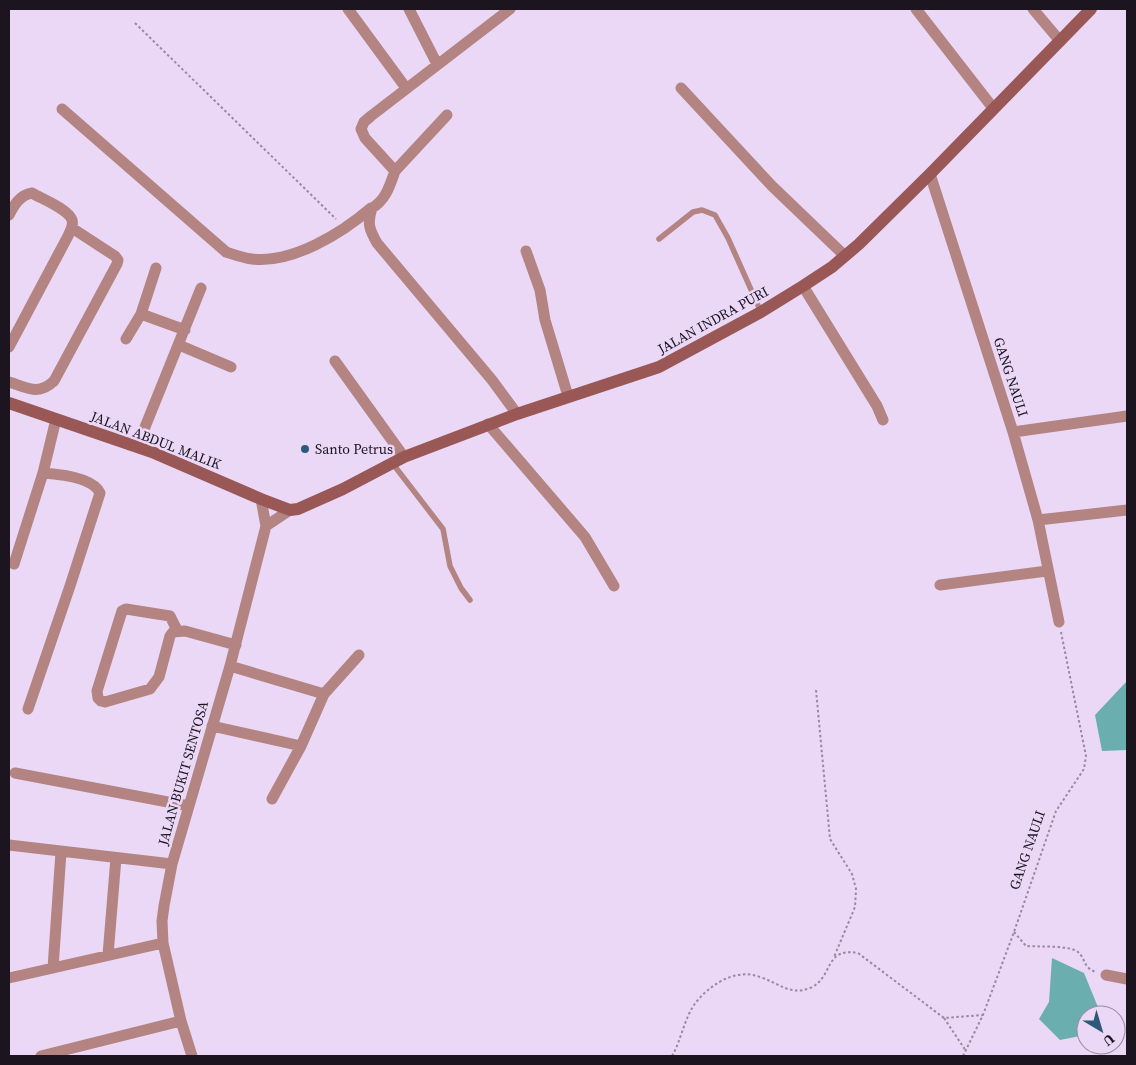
<svg xmlns="http://www.w3.org/2000/svg" width="1136" height="1065" viewBox="0 0 1136 1065" font-family="'Source Serif 4',serif">
  <rect width="100%" height="100%" fill="#ead8f6"/>
  <path fill="#6aaeb0" d="M1127 681V750L1102 751 1095 715Z
    M1052 958 1084 973 1100 1012 1098 1015H1086L1085 1035 1060 1040 1039 1019 1049 1002Z"/>
  <g fill="none" stroke-linecap="round" stroke-linejoin="round">
    <path stroke="#9789a0" stroke-width="2" stroke-dasharray="2.5 2.5" stroke-linecap="butt" d="M135 23 336 219
      M816 690 830 839 852 874 856 889 855 907 834 957
      M1014 932 1026 946C1038 947 1070 945 1078 952 1086 959 1083 968 1096 972
      M944 1018 966 1051
      M672 1056C682 1039 684 1017 697 1001 712 983 737 968 760 977 779 983 790 996 810 988 834 978 823 947 858 953L944 1018 983 1015
      M963 1056 983 1015 1014 932 1056 811 1084 769 1086 756 1061 632"/>
    <path stroke="#b38481" stroke-width="5.5" d="M659 239 693 212 702 210 715 215 728 238 761 312
      M393 464 443 529 450 566 461 588 470 600"/>
    <path stroke="#b38481" stroke-width="11" d="M348 9 406 88
      M409 9 437 64
      M510 9 371 116 364 122 361 129 365 138 395 171C390 185 386 200 372 208 367 223 369 229 377 243L492 380 517 414
      M916 9 993 108
      M1033 9 1060 41
      M681 88 772 186 845 256
      M62 109 226 252C235 255 243 258 252 259 292 264 342 233 371 208
      M395 171 447 115
      M930 174 1013 432 1038 520 1059 622
      M9 215C14 205 20 195 32 193 42 199 68 209 72 220 74 226 70 231 68 236L9 347
      M526 251 540 290 545 320 568 396
      M156 268 141 314 185 330
      M803 286 877 406 883 420
      M126 339 141 314
      M179 345 231 367
      M335 361 404 457
      M9 382C28 388 38 396 54 381L117 264 118 260 115 256 72 228
      M488 424 585 537 614 586
      M1013 432 1127 416
      M137 447 201 288
      M1038 520 1127 510
      M266 526 290 510
      M14 564 43 473 56 419
      M940 585 1047 571
      M177 630 170 616 126 609 122 611 97 691 98 698 101 701 105 702 150 689 159 677 170 636 173 632 185 631 236 645
      M230 666 324 694
      M28 709 70 586 100 493C93 477 58 474 43 473
      M212 726 301 746
      M15 773 189 806
      M272 799 301 746 324 694 359 655
      M9 845 172 864
      M108 955 116 858
      M53 968 61 852
      M1106 975 1127 979
      M9 978 163 943
      M41 1056 181 1021
      M192 1056 181 1021 163 943 162 921 164 906 172 864 230 666 266 526 261 499"/>
    <path stroke="#995755" stroke-width="12" d="M9 403 152 452 261 499 290 510 298 509 343 489 404 457 517 414 659 367 761 312 803 286 832 267 859 244 930 174 1091 9"/>
  </g>
  <circle fill="#2d5a7a" stroke="#ead8f6" stroke-width="2" cx="305" cy="449" r="5"/>
  <g text-anchor="middle" stroke-width="5" stroke-linejoin="round" paint-order="stroke">
    <g font-size="14" fill="#1c1520" stroke="#ead8f6">
      <text transform="translate(713 320) rotate(-29)" y="5">JALAN INDRA PURI</text>
      <text transform="translate(1011 377) rotate(72)" y="5">GANG NAULI</text>
      <text transform="translate(156 440) rotate(21)" y="5">JALAN ABDUL MALIK</text>
      <text transform="translate(183 773) rotate(-74)" y="5">JALAN BUKIT SENTOSA</text>
      <text transform="translate(1027 850) rotate(-71)" y="5">GANG NAULI</text>
    </g>
    <g font-size="14" fill="#1c1520" stroke="#ead8f6" text-anchor="start">
      <text x="315" y="454">Santo Petrus</text>
    </g>
  </g>
  <rect width="1136" height="1065" fill="none" stroke="#1c1520" stroke-width="20"/>
  <g transform="translate(1101 1030) rotate(142)"><circle r="24" fill="#ead8f6" stroke="#988aa0"/>
  <path d="M0-4L9 19L0 12L-9 19Z" fill="#2d5a7a"/>
  <text y="-8" font-size="14" font-weight="bold" text-anchor="middle" fill="#1c1520">U</text>
  </g>
</svg>
